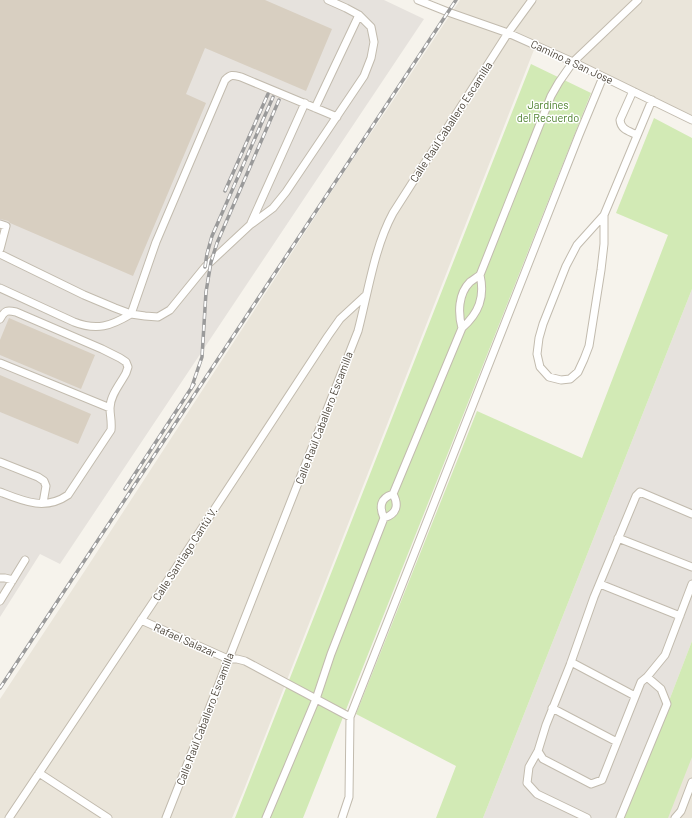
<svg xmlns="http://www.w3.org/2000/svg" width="692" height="818" viewBox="0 0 692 818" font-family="Barlow,sans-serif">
  <rect width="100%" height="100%" fill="#f6f3ec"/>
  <path fill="#eae5da" d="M460 0H692V115L656 99 537 42 243 792 232 818H0V699L86 569 345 171 386 111Z
    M692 752V818H666Z"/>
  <path fill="#e6e2dd" d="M0 0H384L424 19 60 564 40 554 0 617Z
    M692 289V641L624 818H483Z"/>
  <path fill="#d2eab5" d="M531 64 591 93 303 818H235Z
    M654 118 692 138V289L483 818H436L456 766 356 714 477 411 582 458 668 235 616 213Z
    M692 641V757L668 818H624Z"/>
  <path fill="#d8cfc1" d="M0 0H265L332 29 306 91 205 48 186 94 206 103 133 276 10 223 8 221 0 219Z
    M9 318 95 355 81 389 0 355V340Z
    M0 375 91 414 78 444 0 412Z"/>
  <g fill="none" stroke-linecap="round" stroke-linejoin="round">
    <defs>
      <path id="minor" d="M418 0 448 12 508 33 573 62 692 120
        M633 91 620 120C621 130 629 131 637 135
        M315 108 359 15
        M604 215V244L601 270 589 346 584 359 578 372 570 379 561 380 549 377 540 367 537 354 539 338 543 324 566 266 577 245 604 215 652 100
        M251 223 305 103
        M0 224 6 226 0 249
        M0 254 84 295 115 308 131 314 145 316 158 317 170 310 205 267 250 225 273 208 286 192 364 76 371 58 374 42 371 27 359 15 346 8 328 0
        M0 288 74 322C97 331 111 326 131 314L156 242 225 80C231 74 233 75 241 77L337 117
        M0 319C5 310 7 310 16 312L102 349 120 358 126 362 128 367 126 373C121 383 110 395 110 408 110 416 112 421 111 430L68 495C45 511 23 501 0 492
        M462 328C458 313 458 294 470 282 473 280 477 277 480 275L551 96 559 82 573 62 638 0
        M0 363 110 408
        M0 462 38 477 44 481 46 486 43 503
        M692 514 640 492 636 496 594 597 570 665 546 725 538 751 543 759 591 784 602 780 641 682 647 677 665 655 692 584
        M384 518C397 514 399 505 393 494L462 328C479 313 485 297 480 275
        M618 538 692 567
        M0 578H5L13 580
        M600 584 680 616
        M0 601 25 560
        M141 620 228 659H237L245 661 350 717
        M571 662 635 696
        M552 708 617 742
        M538 751 529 767 527 783 537 794 587 818
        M39 773 108 818
        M9 818 164 586 328 336 340 319 366 295
        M166 818 358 331C368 293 374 248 393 213L508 33 532 0
        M266 818 288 766 316 699 331 654 384 518C379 507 380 498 393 494
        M342 818 349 797 350 717 579 135 603 77
        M620 818 667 704 661 689 647 677
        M675 818 681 811 692 782"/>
    </defs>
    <use href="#minor" stroke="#c2bbae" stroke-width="9"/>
    <use href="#minor" stroke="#fff" stroke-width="7"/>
    <defs>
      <path id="rail" d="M225 191 268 94
        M205 267 207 254 212 236 273 97
        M191 389 202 357 206 292 211 262 217 243 279 100
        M125 489 194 384
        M0 688 456 0"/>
    </defs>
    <use href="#rail" stroke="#9a9a9a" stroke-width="3.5"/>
    <use href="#rail" stroke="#fff" stroke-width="2" stroke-dasharray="6" stroke-linecap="butt"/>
  </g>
  <g text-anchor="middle" stroke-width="3" stroke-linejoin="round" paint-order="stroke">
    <g font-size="11" fill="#4b4439" stroke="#fff">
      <text transform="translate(572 62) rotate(25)" y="4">Camino a San Jose</text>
      <text transform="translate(451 122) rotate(-57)" y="4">Calle Raúl Caballero Escamilla</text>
      <text transform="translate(324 418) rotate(-69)" y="4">Calle Raúl Caballero Escamilla</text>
      <text transform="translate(185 554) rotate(-57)" y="4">Calle Santiago Cantú V.</text>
      <text transform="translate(185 640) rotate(24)" y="4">Rafael Salazar</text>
      <text transform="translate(205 719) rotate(-69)" y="4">Calle Raúl Caballero Escamilla</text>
    </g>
    <g font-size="11" fill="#4a7f2a" stroke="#fff">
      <text x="548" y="109">Jardínes<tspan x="548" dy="13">del Recuerdo</tspan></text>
    </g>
  </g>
</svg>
